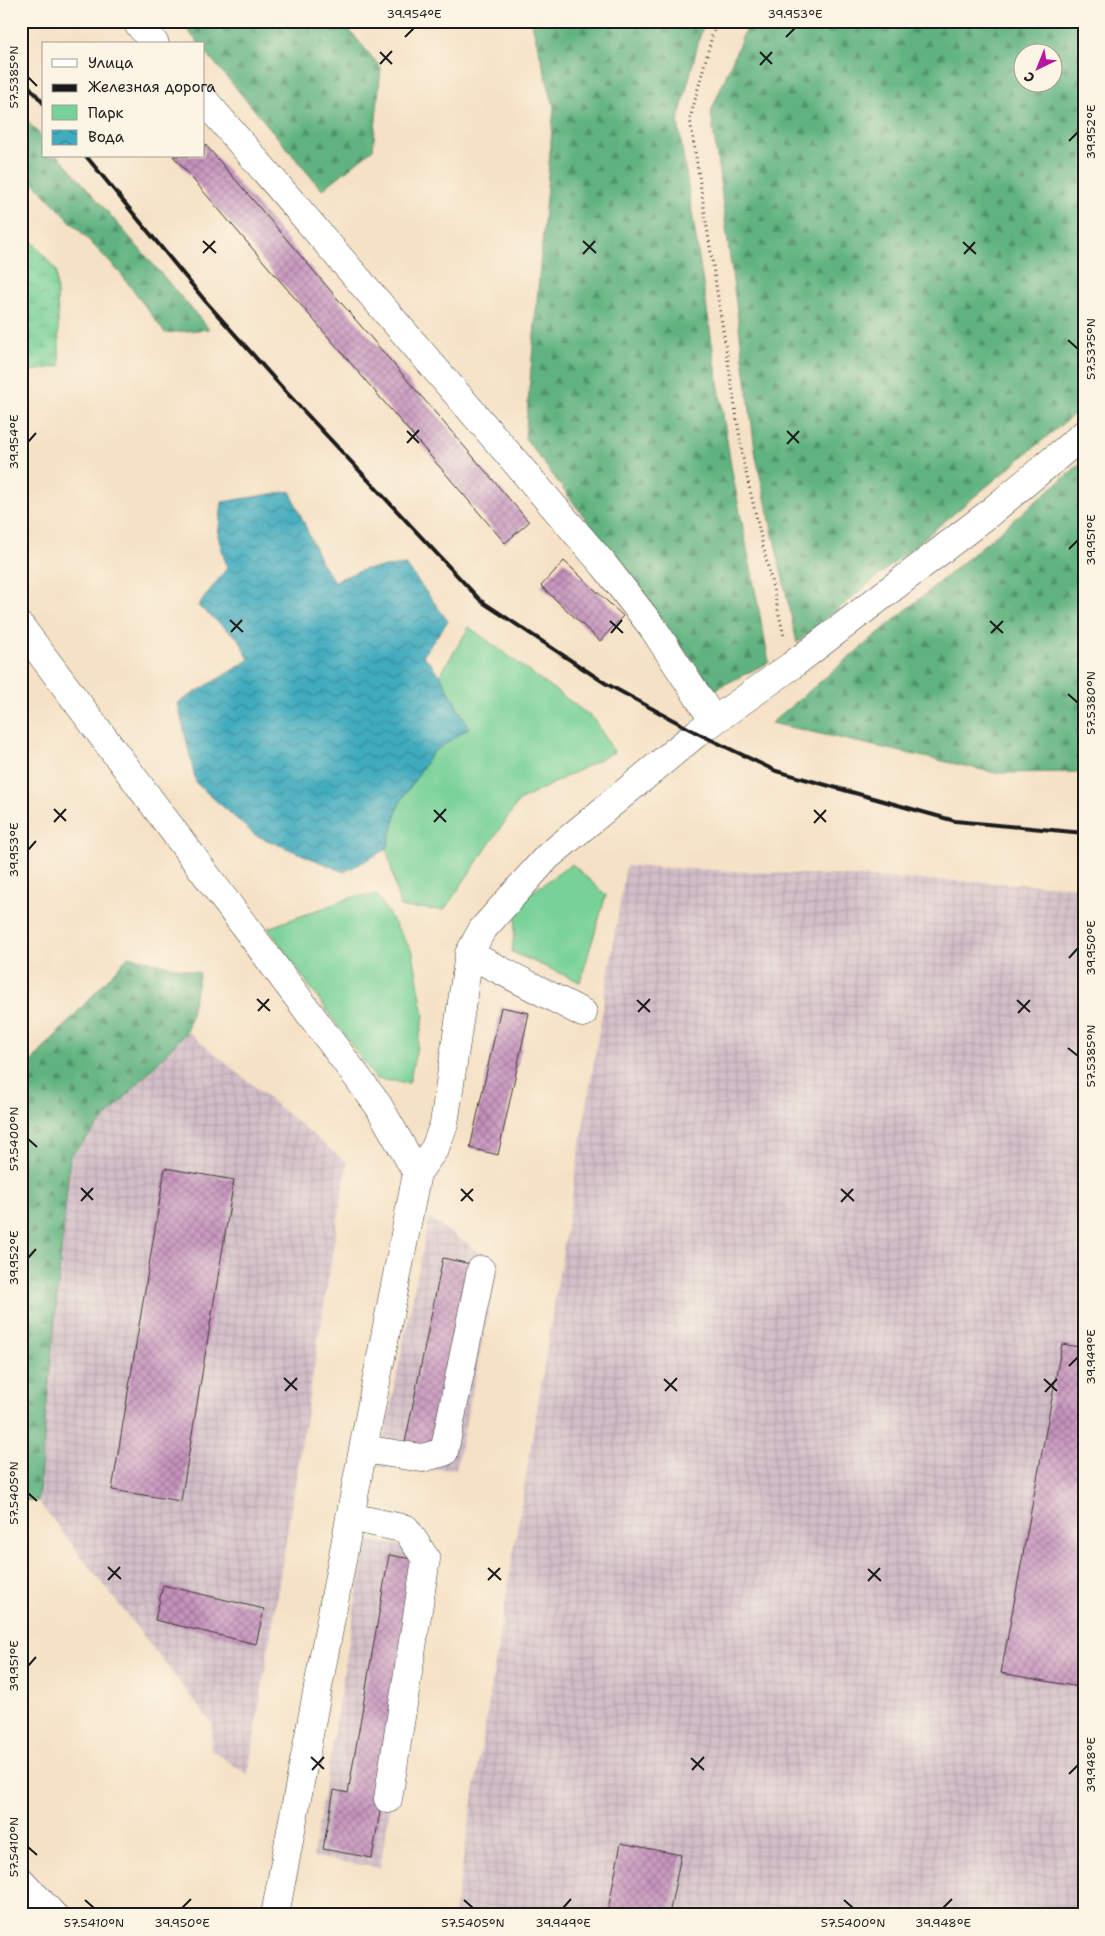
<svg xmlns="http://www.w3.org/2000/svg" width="1105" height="1936" viewBox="0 0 1105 1936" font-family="'Shantell Sans',sans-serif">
  <defs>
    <pattern id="industrial-grid" width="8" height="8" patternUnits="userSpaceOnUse" patternTransform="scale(1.25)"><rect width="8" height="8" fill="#d2bdc7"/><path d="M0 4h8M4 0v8" fill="none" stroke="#b4a2aa"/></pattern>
    <pattern id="forest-firs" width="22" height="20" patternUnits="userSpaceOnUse" patternTransform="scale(1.25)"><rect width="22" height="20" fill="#61b380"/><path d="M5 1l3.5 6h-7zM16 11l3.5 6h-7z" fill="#4f9168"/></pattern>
    <pattern id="wetland-marsh" width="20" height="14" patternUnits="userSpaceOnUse" patternTransform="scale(1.25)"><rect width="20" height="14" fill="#77d198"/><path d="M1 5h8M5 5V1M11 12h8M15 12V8" fill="none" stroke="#66b382"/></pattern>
    <pattern id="water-waves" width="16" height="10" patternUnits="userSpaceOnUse" patternTransform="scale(1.25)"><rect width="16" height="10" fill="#3fabbe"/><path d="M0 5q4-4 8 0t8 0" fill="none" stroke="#348a9a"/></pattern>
    <pattern id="building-cross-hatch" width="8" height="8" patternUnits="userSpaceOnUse" patternTransform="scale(1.25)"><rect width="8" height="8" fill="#c591bd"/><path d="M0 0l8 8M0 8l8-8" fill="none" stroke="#9f7699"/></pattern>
  </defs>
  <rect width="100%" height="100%" fill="#fcf5e5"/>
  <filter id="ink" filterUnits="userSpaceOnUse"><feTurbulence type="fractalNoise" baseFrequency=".02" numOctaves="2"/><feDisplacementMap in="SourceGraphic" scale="10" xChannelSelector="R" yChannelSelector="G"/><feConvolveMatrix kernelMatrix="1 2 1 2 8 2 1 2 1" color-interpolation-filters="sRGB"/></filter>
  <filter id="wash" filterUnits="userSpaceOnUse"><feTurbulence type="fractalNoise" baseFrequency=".0096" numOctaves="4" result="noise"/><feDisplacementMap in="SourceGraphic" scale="20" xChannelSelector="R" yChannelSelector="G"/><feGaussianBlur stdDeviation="1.12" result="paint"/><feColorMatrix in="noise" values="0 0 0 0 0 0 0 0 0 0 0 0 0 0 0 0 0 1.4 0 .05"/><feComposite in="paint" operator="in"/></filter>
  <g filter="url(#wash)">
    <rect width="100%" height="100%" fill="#f5e1c5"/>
    <path fill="url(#industrial-grid)" d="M626 866 1084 887V1915H454Z
      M187 1031 347 1163 248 1775 210 1749 213 1725 38 1501 70 1156Z
      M429 1218 498 1265 456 1470 378 1467Z
      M366 1540 433 1552 380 1868 313 1857Z"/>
    <path fill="#77d198" stroke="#4a765a" d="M469 627 594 719 614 752 519 801 444 910 400 907 387 849 399 804 432 753 469 728 440 675Z
      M572 864 606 895 580 982 512 952 518 902Z
      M377 895 413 953 424 1016 409 1083 376 1079 268 928 353 897Z"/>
    <path fill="url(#forest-firs)" stroke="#3e684e" fill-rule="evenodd" d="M180 21H342L381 68 373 149 322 190 204 50V44H199Z
      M531 21H704L678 121 731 466 769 662 714 690 525 438 554 107Z
      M749 21H1084V406L797 643 756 457 711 112ZM1052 52V82H1022V52Z
      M21 114 44 139V156H59L209 329 165 333 121 274 36 185 21 173Z
      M1084 461V772L996 773 771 723Z
      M129 956 200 973 187 1031 70 1156 38 1501 21 1500V1073Z"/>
    <path fill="url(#wetland-marsh)" stroke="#4a765a" d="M21 228 56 270 60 366 21 373Z"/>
    <path fill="url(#water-waves)" stroke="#2e646d" d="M290 491 321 562 334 581 365 569 406 565 448 621 423 655 440 675 469 728 432 753 399 804 387 849 344 872 255 835 196 783 178 703 249 660 239 639 198 606 227 568 218 536 222 502Z"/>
    <g id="blocks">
      <path fill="url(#building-cross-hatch)" d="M204 143 529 522 505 543 173 156H204Z
        M564 561 623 616 600 641 541 586Z
        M501 1007 529 1013 498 1155 470 1148Z
        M165 1168 234 1180 181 1501 112 1490Z
        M443 1258 475 1265 438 1450 405 1443Z
        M1062 1344 1084 1348V1688L1001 1673Z
        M389 1555 423 1561 372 1858 323 1849 334 1790 348 1793Z
        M163 1585 264 1609 256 1644 155 1620Z
        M621 1843 681 1855 669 1915H607Z"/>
    </g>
  </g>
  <g filter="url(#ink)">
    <use href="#blocks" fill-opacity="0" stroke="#3d3a35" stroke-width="1"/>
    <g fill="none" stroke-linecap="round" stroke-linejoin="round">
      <defs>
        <path id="minor" d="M136 21 155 44
          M204 100 604 565 653 628 714 721
          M21 627 378 1105 417 1173 363 1449 275 1915
          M469 954 583 1013
          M417 1173 435 1148 444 1124 469 954 482 930 547 857 697 733 791 666 987 515 1084 434
          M363 1449 422 1458 444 1452 481 1270
          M350 1517 406 1529 426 1559 388 1799
          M21 1881 53 1915"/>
      </defs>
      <use href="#minor" stroke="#3d3a35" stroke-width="29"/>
      <path stroke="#3d3a35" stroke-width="3" stroke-dasharray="1 4" stroke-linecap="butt" d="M716 21 690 119 744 464 784 636"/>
      <use href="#minor" stroke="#fff" stroke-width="28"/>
      <path stroke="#1c1c1c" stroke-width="4" d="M21 77 44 104
        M86 156 207 303 287 393 481 601 605 683 697 733 776 771 955 821 1084 833"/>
    </g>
  </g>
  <path fill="none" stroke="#1c1c1c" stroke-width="2" d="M405 37 414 28M786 37 795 28M380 52 392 64M760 52 772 64M380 64 392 51M760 65 772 52M28 77 37 86M1069 141 1078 132M203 241 216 253M583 241 596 253M963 242 976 254M203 253 215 241M583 254 595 241M964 254 975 242M1068 340 1078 349M407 431 419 443M787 431 799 443M28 442 36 433M407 443 419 430M787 444 799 431M1069 549 1078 540M230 620 243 632M610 621 623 633M990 621 1003 633M231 632 242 620M611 633 622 620M991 633 1003 621M1068 694 1078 703M54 809 66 821M434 810 446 822M814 810 826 822M54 822 66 809M434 822 446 809M814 823 826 810M28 850 36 841M1069 958 1078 948M257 999 270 1011M637 1000 650 1012M1017 1000 1030 1012M258 1011 269 999M638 1012 650 999M1018 1013 1030 1000M1068 1048 1078 1056M28 1139 37 1147M81 1188 93 1200M461 1189 473 1201M841 1189 854 1201M81 1201 93 1188M461 1201 473 1189M841 1202 853 1189M28 1258 36 1249M1069 1366 1078 1357M284 1378 297 1390M664 1379 677 1391M1044 1379 1057 1391M285 1391 297 1378M665 1391 677 1378M1045 1392 1057 1379M28 1493 37 1501M108 1567 121 1579M488 1568 501 1580M868 1569 881 1581M108 1580 120 1567M488 1580 500 1568M868 1581 880 1568M28 1666 36 1657M311 1757 324 1769M691 1758 704 1770M312 1770 324 1757M692 1770 704 1757M1069 1774 1078 1765M28 1847 37 1855M85 1900 94 1908M464 1900 473 1908M844 1900 853 1908M182 1908 191 1899M563 1908 571 1899M943 1908 952 1899"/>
  <rect width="1105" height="1936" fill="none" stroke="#fcf5e5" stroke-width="55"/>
  <rect x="42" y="42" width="162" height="115" fill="#fcf5e5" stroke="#a29e95"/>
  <rect x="52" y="59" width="25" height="8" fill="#ffffff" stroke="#a29e95"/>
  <text x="88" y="68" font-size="15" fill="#1c1c1c">Улица</text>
  <rect x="52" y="84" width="25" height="8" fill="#1c1c1c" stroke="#a29e95"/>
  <text x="88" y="92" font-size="15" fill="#1c1c1c">Железная дорога</text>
  <rect x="52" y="105" width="25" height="15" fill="#77d198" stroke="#a29e95"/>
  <text x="88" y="118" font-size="15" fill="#1c1c1c">Парк</text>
  <rect x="52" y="130" width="25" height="15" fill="url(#water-waves)" stroke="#a29e95"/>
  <text x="88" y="142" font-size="15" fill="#1c1c1c">Вода</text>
  <g transform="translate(1038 68) rotate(223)"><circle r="24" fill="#fcf5e5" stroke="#a29e95"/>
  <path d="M0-4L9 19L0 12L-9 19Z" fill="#b5179e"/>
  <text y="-8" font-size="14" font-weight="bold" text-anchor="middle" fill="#1c1c1c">С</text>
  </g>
  <rect x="28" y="28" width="1050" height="1880" fill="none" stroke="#1c1c1c" stroke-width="2"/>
  <g font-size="12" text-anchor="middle" fill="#1c1c1c">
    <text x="414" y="18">39.954°E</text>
    <text x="795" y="18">39.953°E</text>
    <text transform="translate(14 77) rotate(-90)" y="4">57.5385°N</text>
    <text transform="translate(1091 132) rotate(-90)" y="4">39.952°E</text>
    <text transform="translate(1091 349) rotate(-90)" y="4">57.5375°N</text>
    <text transform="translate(14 442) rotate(-90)" y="4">39.954°E</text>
    <text transform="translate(1091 540) rotate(-90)" y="4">39.951°E</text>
    <text transform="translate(1091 703) rotate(-90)" y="4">57.5380°N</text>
    <text transform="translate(14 850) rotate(-90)" y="4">39.953°E</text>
    <text transform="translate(1091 948) rotate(-90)" y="4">39.950°E</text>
    <text transform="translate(1091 1056) rotate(-90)" y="4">57.5385°N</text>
    <text transform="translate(14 1139) rotate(-90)" y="4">57.5400°N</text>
    <text transform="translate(14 1258) rotate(-90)" y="4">39.952°E</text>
    <text transform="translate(1091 1357) rotate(-90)" y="4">39.949°E</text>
    <text transform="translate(14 1493) rotate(-90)" y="4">57.5405°N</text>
    <text transform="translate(14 1666) rotate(-90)" y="4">39.951°E</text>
    <text transform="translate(1091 1765) rotate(-90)" y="4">39.948°E</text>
    <text transform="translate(14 1847) rotate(-90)" y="4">57.5410°N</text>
    <text x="94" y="1927">57.5410°N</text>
    <text x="182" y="1927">39.950°E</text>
    <text x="473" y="1927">57.5405°N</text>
    <text x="563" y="1927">39.949°E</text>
    <text x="853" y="1927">57.5400°N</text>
    <text x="943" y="1927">39.948°E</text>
  </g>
</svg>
